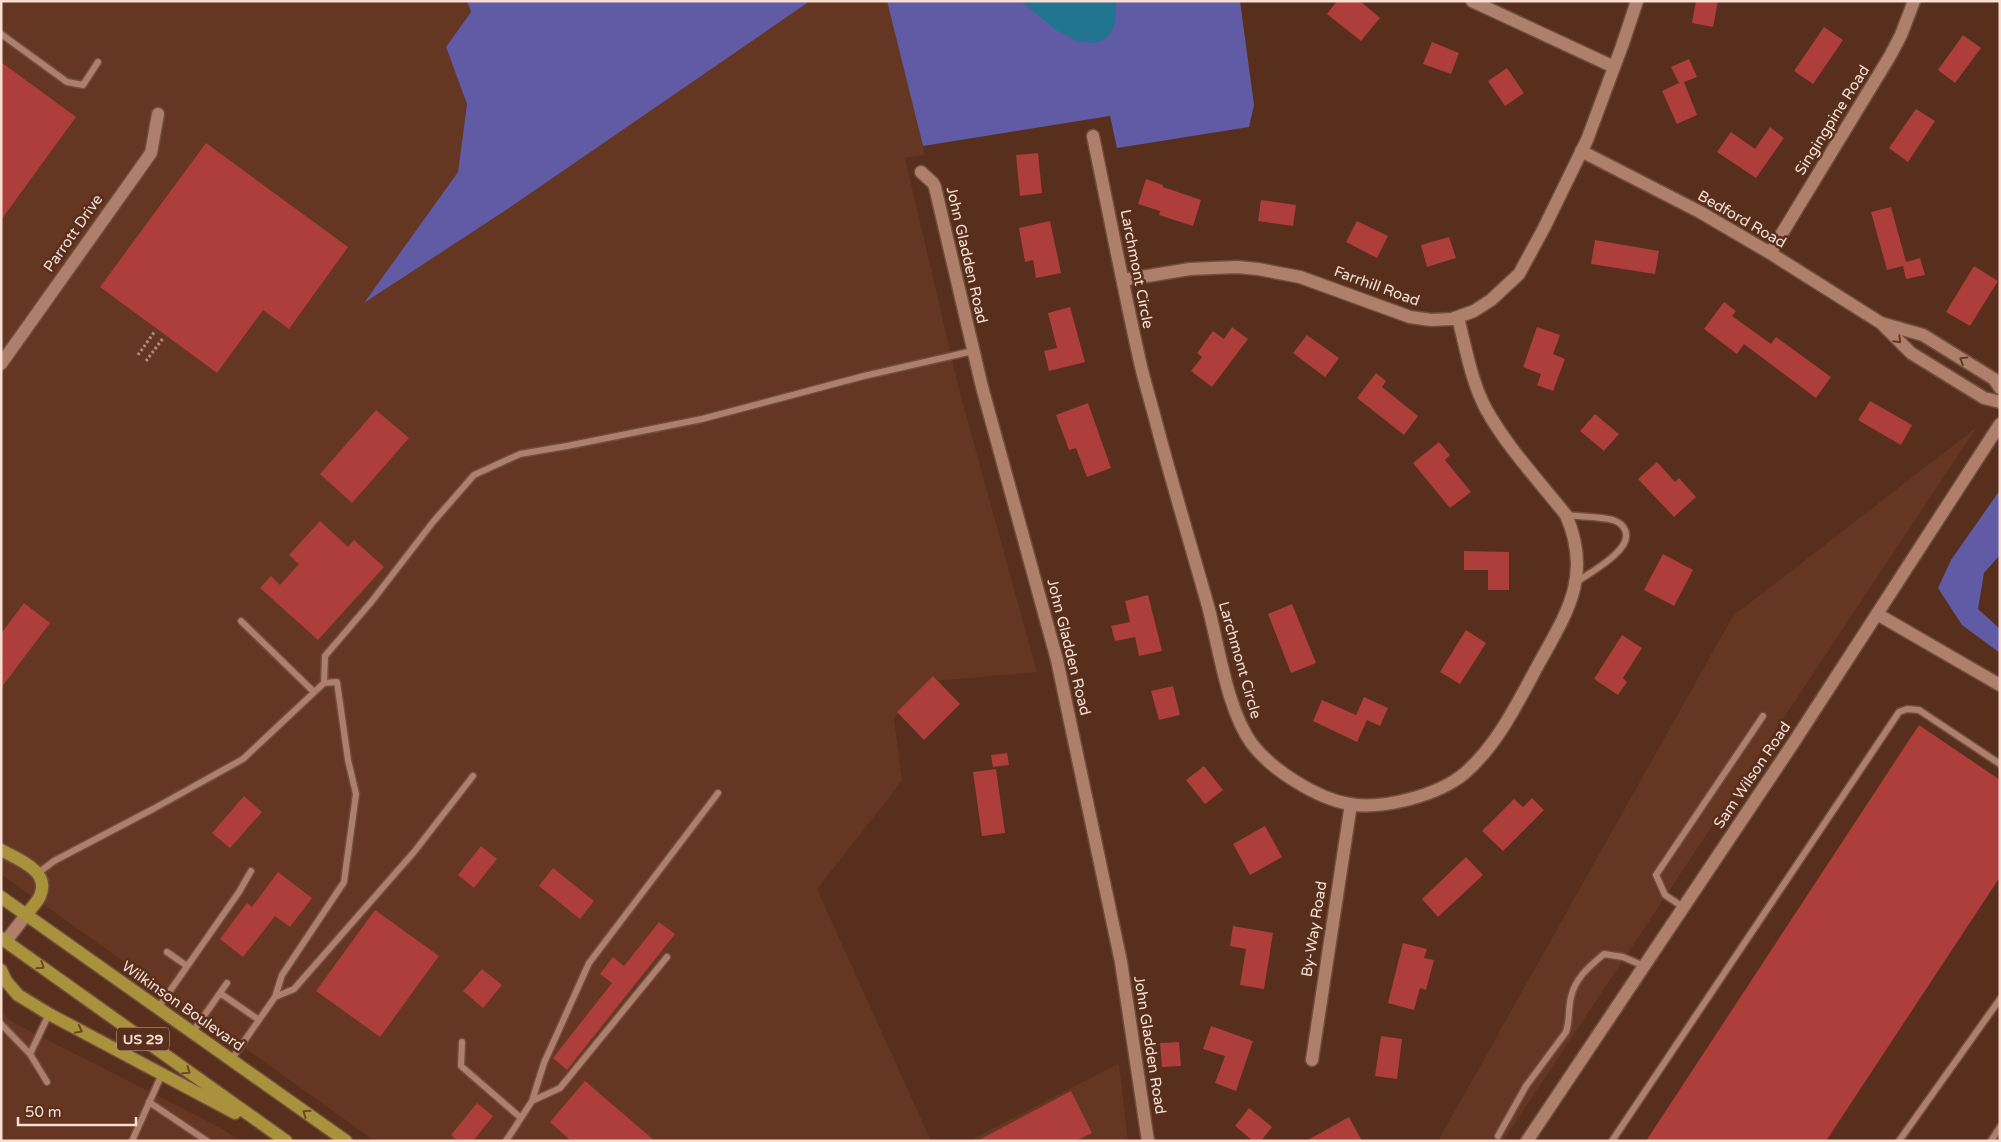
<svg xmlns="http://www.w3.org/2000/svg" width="2001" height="1142" viewBox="0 0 2001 1142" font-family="'Varela Round',sans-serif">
  <rect width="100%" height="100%" fill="#572f1c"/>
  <path fill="#653621" d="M1 1H467L471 12 446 47 467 104 458 172 365 302 809 1H887L925 155 905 158 960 393 1037 672 934 681 894 718 902 781 817 889 931 1141H375L1 874Z
    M1977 427 1503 1141H1438L1733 616Z
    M1 1013 16 1024 221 1128 241 1141H1Z
    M1119 1063 1128 1141H969Z"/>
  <path fill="#605ba4" d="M467 1H810L509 208 364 303 458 172 467 104 446 47 471 12Z
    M887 1H1240L1254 105 1249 127 1117 148 1110 116 923 146Z
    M2000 490V555L1984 573 1978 609 2000 629V653L1962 625 1938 588 1951 560Z"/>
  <path fill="#227591" d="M1021 1H1116C1118 31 1109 50 1075 40 1068 38 1064 32 1057 31Z"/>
  <path fill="#ad3e3b" d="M1337 1H1360L1380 18 1361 41 1327 14Z
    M1696 1H1718L1713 27 1692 23Z
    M1824 27 1843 40 1813 84 1794 71Z
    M1963 35 1981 48 1955 83 1938 70Z
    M1432 42 1459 53 1451 74 1423 64Z
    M1689 59 1697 77 1684 82 1697 115 1677 124 1662 91 1679 83 1671 67Z
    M1 62 76 117 1 220Z
    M1507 68 1524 93 1505 106 1488 81Z
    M1916 109 1935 121 1908 162 1889 148Z
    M1770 127 1784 138 1756 178 1717 152 1731 132 1755 149Z
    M206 143 348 247 289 329 263 310 217 373 100 287Z
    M1038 153 1042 193 1020 196 1016 155Z
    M1146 179 1163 185V187L1201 200 1193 226 1159 215 1160 211 1138 204Z
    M1261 200 1296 205 1293 226 1258 221Z
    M1891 207 1906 262 1920 258 1925 275 1906 279 1903 266 1887 270 1871 212Z
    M1050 221 1061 273 1036 278 1033 260 1025 262 1019 228Z
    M1357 221 1388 236 1377 258 1346 242Z
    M1449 237 1456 258 1427 267 1421 245Z
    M1595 240 1659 251 1655 274 1591 264Z
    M1974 266 1998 281 1970 326 1946 312Z
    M1724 302 1736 311 1732 316 1771 344 1776 337 1831 377 1816 398 1744 344 1737 354 1704 329Z
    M1070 307 1085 362 1049 371 1044 351 1057 348 1048 313Z
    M1232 327 1248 339 1212 387 1191 371 1202 357 1197 353 1213 331 1224 339Z
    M1537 327 1560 335 1553 354 1565 359 1553 391 1537 385 1541 374 1523 367Z
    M1307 335 1339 358 1325 377 1293 353Z
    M1376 373 1386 381 1382 387 1418 416 1404 435 1357 398Z
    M1870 401 1912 425 1901 445 1858 420Z
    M1088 403 1111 468 1087 477 1076 448 1069 450 1056 415Z
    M376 410 409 438 352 503 320 474Z
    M1595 414 1619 434 1604 451 1580 431Z
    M1439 442 1450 455 1445 460 1471 492 1450 508 1413 463Z
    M1657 462 1675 482 1679 478 1696 497 1674 517 1638 479Z
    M320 521 348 547 354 540 384 567 318 640 260 588 271 576 280 585 299 564 289 555Z
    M1464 551 1509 552V590H1488V570H1464Z
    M1663 554 1693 570 1674 606 1644 590Z
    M1148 595 1162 651 1139 656 1135 637 1115 641 1111 626 1130 622 1125 601Z
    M24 603 50 623 1 688V634Z
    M1292 604 1316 663 1291 673 1268 614Z
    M1466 630 1486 643 1460 684 1440 672Z
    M1622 635 1642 648 1623 678 1627 682 1618 695 1594 679Z
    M933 676 960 704 924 740 897 712Z
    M1173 686 1180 715 1159 720 1151 691Z
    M1364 697 1388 708 1380 726 1367 720 1357 742 1313 721 1322 700 1356 715Z
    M1919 725 2000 780V877L1826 1141H1646Z
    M1007 753 1009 765 993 767 991 755Z
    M1204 766 1223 790 1205 804 1186 780Z
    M996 769 1005 833 982 836 973 772Z
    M244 796 262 812 230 848 212 833Z
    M1532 798 1544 810 1503 851 1482 831 1514 799 1523 807Z
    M1265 826 1282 857 1250 875 1233 844Z
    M481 846 497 859 474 888 458 875Z
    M1466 857 1483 875 1438 917 1422 899Z
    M553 868 594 901 580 919 539 886Z
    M278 872 312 898 290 927 275 916 243 957 220 939 247 903 252 907Z
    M375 910 439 956 380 1037 316 991Z
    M659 922 675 934 567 1070 553 1058 612 983 600 974 613 957 624 966Z
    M1233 926 1273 933 1264 989 1240 985 1246 949 1230 946Z
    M1403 943 1427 949 1424 958 1434 960 1426 990 1420 988 1414 1010 1388 1003Z
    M482 969 502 985 483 1008 463 991Z
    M1211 1026 1253 1041 1236 1091 1215 1083 1225 1056 1203 1049Z
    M1381 1036 1402 1039 1397 1079 1375 1076Z
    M1179 1042 1181 1066 1162 1067 1160 1043Z
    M585 1081 655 1141H571L550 1122Z
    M1071 1091 1092 1133 1075 1141H977Z
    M477 1103 493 1116 473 1141H458L451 1135Z
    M1249 1108 1272 1127 1261 1141H1253L1235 1126Z
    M1349 1117 1362 1141H1306Z"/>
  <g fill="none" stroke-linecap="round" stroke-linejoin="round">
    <defs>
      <path id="service" d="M1 34 67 82 83 85 98 62
        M1566 515C1581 517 1599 516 1613 520 1619 522 1623 525 1625 530 1634 549 1591 572 1578 581
        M241 621 314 692
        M324 683 325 656 372 601 433 522 474 475 520 454 567 446 702 419 864 376 973 351
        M38 873 54 861 153 809 243 759 324 683 337 682 348 760 356 794 344 882 282 975 275 997 231 1060
        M1683 907 1665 895 1656 875 1763 716
        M167 952 187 966
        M220 993 259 1020
        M275 997 294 989 414 852 473 776
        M158 1008 239 892 251 871
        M1 1024 30 1054 49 1014
        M192 1033 227 983
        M462 1042 461 1066 521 1118
        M30 1054 47 1082
        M532 1101 560 1088 667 957
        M149 1102 207 1141
        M1498 1136 1526 1086 1566 1032C1570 1020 1568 1009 1571 997 1575 978 1590 966 1604 954L1623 957 1644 966
        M132 1141 162 1074
        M506 1141 532 1101 544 1063 589 963 718 793
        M1612 1141 1899 712 1907 709 1919 710 2000 764
        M1899 1141 2000 999
        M1991 1141 2000 1127"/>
      <path id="minor" d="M1472 1 1614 67
        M1093 136C1108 208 1122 281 1138 353 1143 378 1151 402 1157 426 1173 486 1191 546 1208 606 1219 647 1227 710 1252 744 1272 770 1316 798 1349 804 1383 810 1439 795 1465 773 1497 745 1517 704 1537 667 1566 614 1593 577 1566 515 1539 481 1507 447 1486 409 1471 381 1466 348 1458 318
        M1581 151 1700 212 1770 253 1881 323
        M921 172 933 183 935 187 982 387 1057 660 1121 962 1148 1141
        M1770 253 1890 56 1901 35 1914 1
        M1123 280 1190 269 1237 267 1258 269 1300 277 1410 317 1431 320 1452 319 1474 311 1491 300 1519 274 1544 228 1587 140 1622 46 1637 1
        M1 364 151 153 158 114
        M2000 388 1994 379 1923 335 1881 323 1911 353 1984 398 2000 402
        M1877 614 2000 685
        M6 941 26 915
        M1312 1060 1351 804"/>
      <path id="tertiary" d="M1527 1141 1794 742 2000 424"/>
      <path id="primary" d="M1 850C19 860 51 871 40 896 37 903 30 909 26 915
        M1 897 346 1141
        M1 938 286 1141
        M1 970 6 981 18 995 49 1014 235 1113"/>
    </defs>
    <use href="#service" stroke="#704d3d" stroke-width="9"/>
    <use href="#minor" stroke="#704d3d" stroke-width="15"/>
    <use href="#tertiary" stroke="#704d3d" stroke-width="15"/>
    <use href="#primary" stroke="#704d3d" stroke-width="15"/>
    <path stroke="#ae8e7f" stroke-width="3" stroke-dasharray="2.5 2.5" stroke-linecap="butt" d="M138 355 155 331
      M146 361 164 337"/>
    <use href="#service" stroke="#ae7f6a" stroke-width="6"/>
    <use href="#minor" stroke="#ae7f6a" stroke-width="12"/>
    <use href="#tertiary" stroke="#ae7f6a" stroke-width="12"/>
    <use href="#primary" stroke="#aa913b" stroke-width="12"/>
  </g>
  <defs><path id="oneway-chevron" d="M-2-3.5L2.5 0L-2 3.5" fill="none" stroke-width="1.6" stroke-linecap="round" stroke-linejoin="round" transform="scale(1.25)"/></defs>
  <g stroke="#643b28">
    <use href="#oneway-chevron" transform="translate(1898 340) rotate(45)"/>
    <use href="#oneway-chevron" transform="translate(1963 360) rotate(-148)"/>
  </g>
  <g stroke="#6c4824">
    <use href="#oneway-chevron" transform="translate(41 966) rotate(35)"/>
    <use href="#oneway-chevron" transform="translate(79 1030) rotate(28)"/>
    <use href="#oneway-chevron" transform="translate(187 1071) rotate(35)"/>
    <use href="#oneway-chevron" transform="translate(306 1113) rotate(-145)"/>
  </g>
  <g text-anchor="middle" stroke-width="5" stroke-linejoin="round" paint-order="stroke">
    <rect fill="#572f1c" stroke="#c8aa9c" stroke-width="1" x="117" y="1027.5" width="52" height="23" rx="4"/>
    <g font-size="14" font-weight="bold" fill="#f8ded3">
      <text x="143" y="1044">US 29</text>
    </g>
    <g font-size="15" fill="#f8ded3" stroke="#572f1c">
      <text transform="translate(1832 120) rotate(-58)" y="5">Singingpine Road</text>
      <text transform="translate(1742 219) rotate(30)" y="5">Bedford Road</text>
      <text transform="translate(73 233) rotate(-55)" y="5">Parrott Drive</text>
      <text transform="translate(967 255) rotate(77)" y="5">John Gladden Road</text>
      <text transform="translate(1137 269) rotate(79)" y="5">Larchmont Circle</text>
      <text transform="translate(1377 286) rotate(20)" y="5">Farrhill Road</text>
      <text transform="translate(1069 647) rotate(76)" y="5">John Gladden Road</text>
      <text transform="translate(1240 660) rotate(74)" y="5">Larchmont Circle</text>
      <text transform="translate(1752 775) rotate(-56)" y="5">Sam Wilson Road</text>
      <text transform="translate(1314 929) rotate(-81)" y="5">By-Way Road</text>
      <text transform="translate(183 1006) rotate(35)" y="5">Wilkinson Boulevard</text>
      <text transform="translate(1150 1045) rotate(81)" y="5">John Gladden Road</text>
    </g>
  </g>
  <rect width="2001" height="1142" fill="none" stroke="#f8ded3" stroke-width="5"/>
  <path d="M18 1117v8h118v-8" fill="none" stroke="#f8ded3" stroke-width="2.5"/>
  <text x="25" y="1117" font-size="15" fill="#f8ded3" stroke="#572f1c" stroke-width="4" paint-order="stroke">50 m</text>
</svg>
